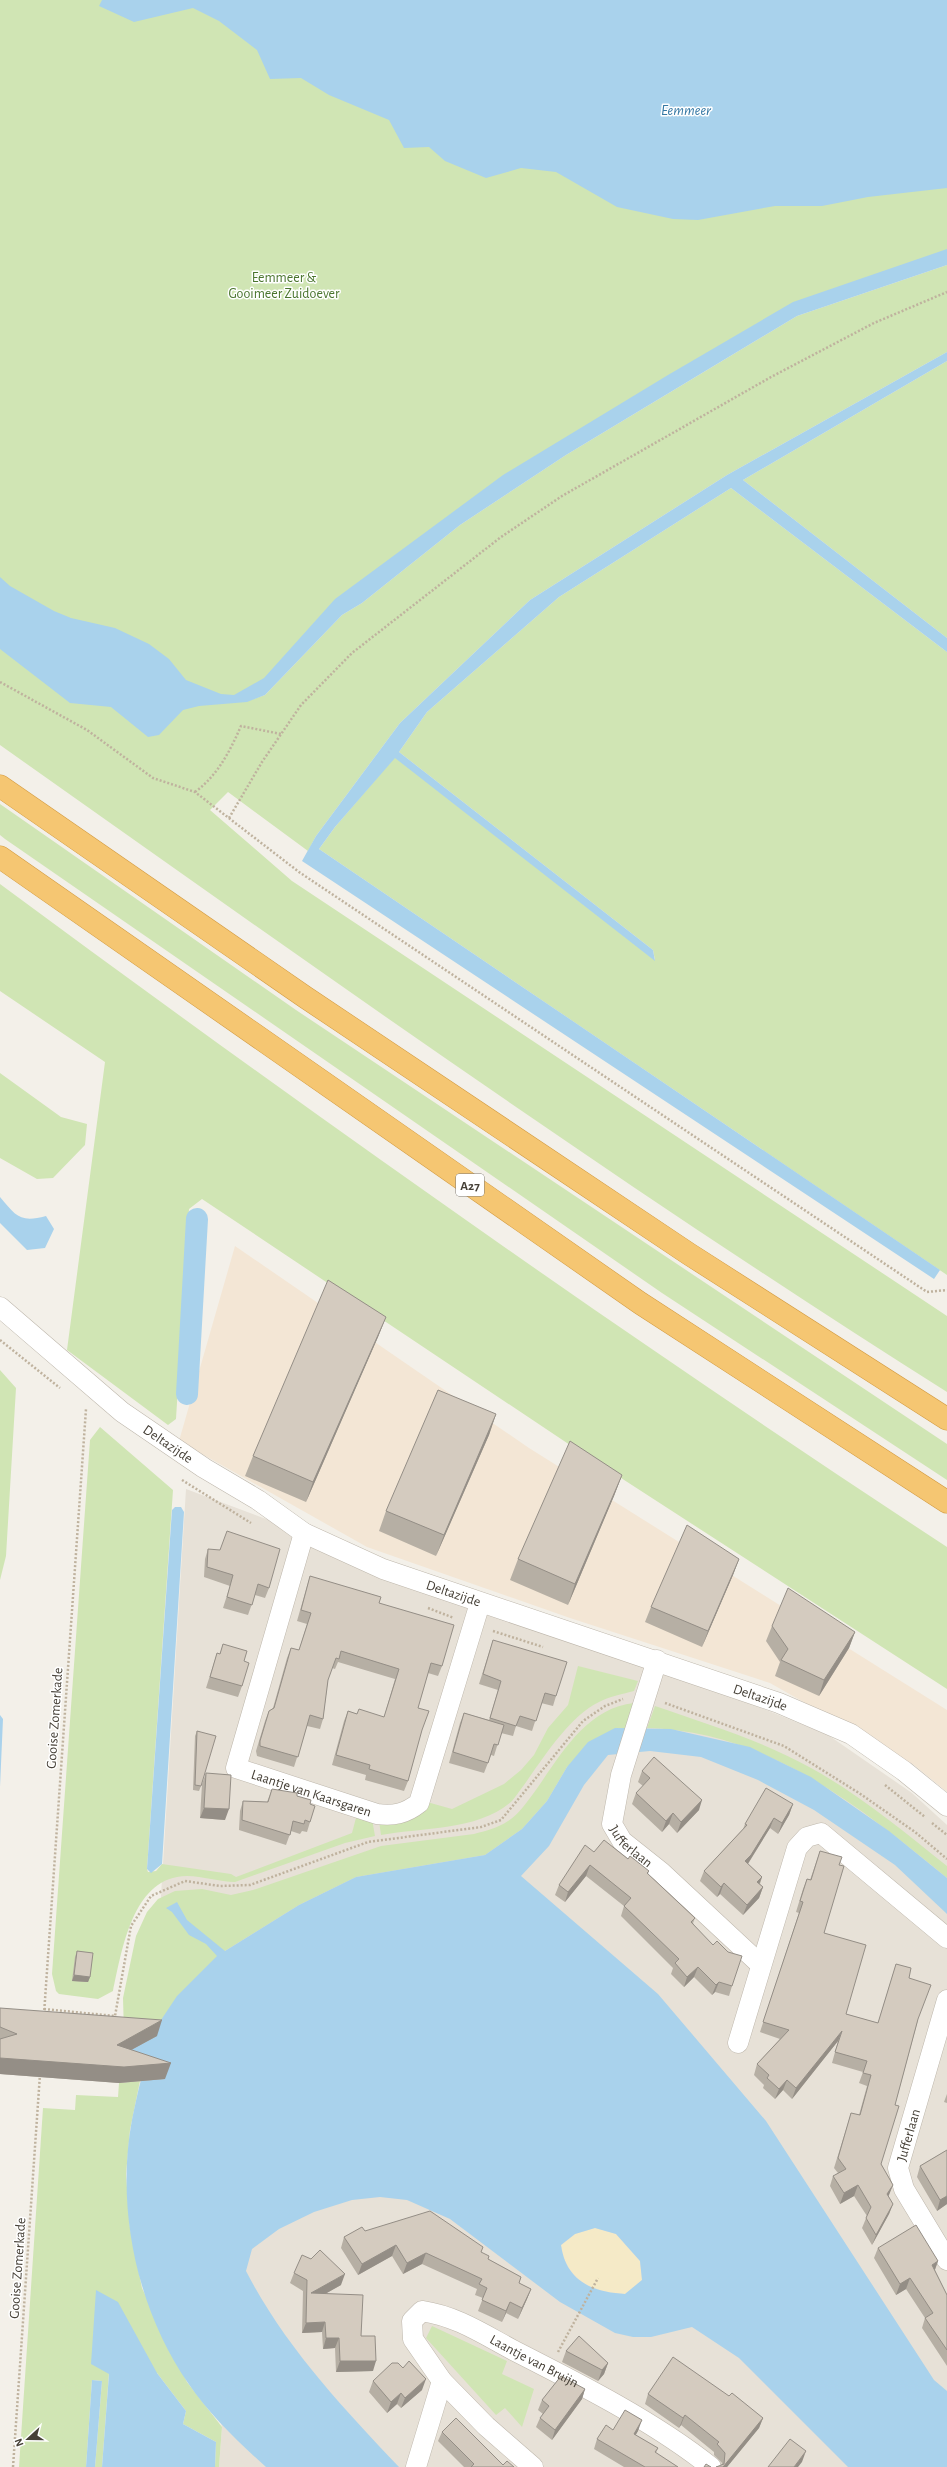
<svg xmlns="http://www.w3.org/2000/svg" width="947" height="2467" viewBox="0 0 947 2467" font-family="'Alegreya Sans',sans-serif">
  <rect width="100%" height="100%" fill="#f3f0e9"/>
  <path fill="#e7e1d7" d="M186 1489 635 1657 828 1735 912 1793 947 1825V2467H219L222 2427 140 2081 177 1996 161 1896Z"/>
  <path fill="#f3e6d5" d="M235 1246 529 1448 947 1710V1792L914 1765 770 1683 570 1618 367 1547 179 1441Z"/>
  <path fill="#d0e5b4" d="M0 0H947V253L835 290 630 406 360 585 247 701 265 695 342 615 362 603 460 525 566 455 797 316 947 265V352L727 475 530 600 400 723 316 836 308 851 228 792 210 810 292 881 947 1316V1392C624 1188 312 966 0 745Z
    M947 361V638L743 480Z
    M731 488 947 652V1275L319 849 335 827 395 757 655 960 653 950 399 752 427 712 559 597Z
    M0 804 296 1010 947 1444V1480L662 1293 5 839 0 835Z
    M0 884C310 1113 625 1336 947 1547V1689L567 1443 202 1199 189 1209 176 1419 168 1425 67 1350 105 1062 0 991Z
    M0 1073 61 1117 87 1124 85 1145 53 1178 37 1179 0 1158Z
    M0 1370 16 1388 6 1556 0 1580Z
    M100 1427 173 1490 147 1869 148 1872 156 1871 162 1864 231 1874 236 1877 352 1833 357 1814 372 1819 375 1836 345 1843 235 1882C216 1882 195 1873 177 1877 131 1885 121 1955 113 1991L98 1999 59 1994 56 1991 52 1974 90 1440Z
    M578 1666 638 1681 634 1691C623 1694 610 1696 599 1702 564 1719 536 1771 512 1801 478 1831 424 1827 381 1835L379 1821 385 1822 420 1814 427 1802 452 1809 504 1784 521 1770 534 1755 548 1728 568 1705Z
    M634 1703 626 1728 567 1767 547 1801 522 1829 485 1855 356 1877 299 1905 220 1954 147 2041 124 2033 123 1998 136 1936 147 1912 158 1899 175 1891 202 1889 231 1895 253 1890 381 1846 474 1834C485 1831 498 1828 508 1821 518 1815 526 1803 533 1794 559 1758 585 1708 634 1703Z
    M655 1706C707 1724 763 1741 811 1768 860 1795 903 1831 947 1866V1878C859 1806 767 1731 647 1728Z
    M140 2081 130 2130 126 2174 130 2228 142 2288 187 2382 222 2427 219 2467H215L216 2442 183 2424 186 2411 157 2373H109L102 2467H95L102 2381 92 2380 86 2467H19L43 2108 75 2110 76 2095 118 2097 119 2083Z
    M432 2326 507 2361 502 2374 534 2389 522 2427 505 2408 496 2415 426 2338Z"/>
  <path fill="#f5eac7" d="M595 2228 616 2234 640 2261 642 2280 625 2294C592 2292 566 2280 561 2245L575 2234Z"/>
  <path fill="#a9d2ec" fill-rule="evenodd" d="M102 0H947V188L868 197 822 206H775L698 220 673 219 617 207 556 172 521 168 486 178 445 161 429 147 404 148 389 120 329 95 301 78 270 79 257 50 219 21 193 8 134 22 99 6Z
    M947 249V265L797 316 717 364 566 455 460 525 362 603 342 615 265 695 247 702 199 706 183 710 159 735 148 737 111 707 70 703 0 649V577L10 586 54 611 71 618 115 628 149 644 169 659 186 680 221 694 234 695 264 678 335 599 503 475 668 375 793 302Z
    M947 352V361L743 480 947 638V652L731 488 559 597 427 712 399 752 653 950 655 961 395 758 335 827 319 849 940 1270 934 1279 302 861 316 836 400 723 530 600 727 475Z
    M0 1197C16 1216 20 1223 46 1216L54 1229 45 1248 27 1250 0 1223Z
    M175 1507H181L184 1512 162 1864 151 1873 147 1869 172 1510Z
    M0 1715 3 1719 0 1787Z
    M615 1728 671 1729 750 1747 811 1777 889 1831 947 1878V1914L895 1865 814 1810 758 1780 701 1757 650 1751 608 1755 584 1785 549 1846 521 1876 658 1994 766 2121 934 2380 947 2391V2467H848L739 2358 692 2327 651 2337H633L615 2333 560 2302 450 2219 407 2200 380 2197 352 2200 314 2212 279 2229 252 2249 246 2271C284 2345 342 2407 399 2467H266C237 2441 210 2415 188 2383 135 2306 114 2201 134 2110 137 2097 139 2084 144 2072L0 2040 147 2041 177 1996 217 1956 206 1944 189 1935 172 1912 166 1908 177 1902 187 1920 225 1951 299 1905 356 1877 485 1855 522 1829 547 1801 567 1767 588 1742ZM595 2228 616 2234 640 2261 642 2280 625 2294C592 2292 566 2281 561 2245L575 2234Z
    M96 2290 118 2302 157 2373 186 2411 183 2424 216 2442 215 2467H102L109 2374 91 2364Z
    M92 2380 102 2381 95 2467H86Z"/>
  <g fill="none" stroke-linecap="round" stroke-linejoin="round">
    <path stroke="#a9d2ec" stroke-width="22" d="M187 1394 197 1219"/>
    <defs>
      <g id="minor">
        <path id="s1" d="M0 1307 122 1412 204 1468 258 1500 304 1533 383 1569 779 1703 851 1734 904 1771 947 1806"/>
        <path id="s2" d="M304 1533 236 1768 377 1814C394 1816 405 1814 419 1803L480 1603"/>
        <path id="s3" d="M657 1660 621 1775 612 1824 622 1841 661 1872 761 1965"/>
        <path d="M947 2000 898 2168 904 2189 947 2260"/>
        <path d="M738 2043 797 1848 807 1837 821 1833 947 1938"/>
        <path d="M416 2467 442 2381"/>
        <path id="s4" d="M533 2467 486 2426 442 2381 413 2339 412 2321 422 2311C456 2316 483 2334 513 2350 578 2383 655 2422 711 2467"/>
      </g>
      <path id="motorway" d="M0 786 305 997 689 1254 947 1419
        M0 857 640 1303 947 1502"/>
    </defs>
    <use href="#minor" stroke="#beb7ac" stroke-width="21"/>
    <use href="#motorway" stroke="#d39b42" stroke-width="23"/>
    <path stroke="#bfb29e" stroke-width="2.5" stroke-dasharray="2 2" stroke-linecap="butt" d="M0 682 87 730 153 778 195 792 299 872 927 1292 947 1290
      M195 792C218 775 230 751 241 726L281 734
      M229 818 262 762 301 705 352 653 501 537 562 496 771 377 874 323 947 292
      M0 1340 60 1388
      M182 1480 251 1523
      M428 1608 454 1618
      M493 1631 543 1647
      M665 1703 784 1746 859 1793 915 1832 947 1859
      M885 1785 925 1817
      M932 1823 947 1835
      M44 2009 115 2016 131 1926 151 1896 185 1881 220 1886 250 1885 368 1842 481 1827 501 1820 583 1721 605 1706 623 1699
      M44 2014 86 1409
      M558 2352 598 2278
      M13 2467 40 2074"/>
    <use href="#minor" stroke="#fff" stroke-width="20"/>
    <use href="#motorway" stroke="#f5c672" stroke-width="22"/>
  </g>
  <path fill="#b6afa4" d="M386 1317 378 1337 306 1502 245 1476 253 1456Z
    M496 1414 489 1435 436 1556 379 1531 386 1511Z
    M622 1475 614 1496 568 1605 510 1580 518 1559Z
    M208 1549 269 1588 265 1598 255 1595 248 1615 223 1608 230 1586 204 1577 205 1559Z
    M739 1559 733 1575 702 1647 645 1622 651 1607Z
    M310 1576 379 1603 442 1666 438 1676 428 1673 418 1708 421 1733 408 1781 404 1791 365 1780 366 1775 332 1765 344 1721 348 1711 357 1714 384 1717 395 1679 338 1662 335 1669 332 1668 328 1680 323 1719 320 1729 307 1726 294 1767 257 1756 256 1751 265 1721 269 1711 273 1708 287 1658 291 1648 299 1650 307 1624 297 1621 307 1586Z
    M772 1626 855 1632 849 1648 819 1696 775 1676 780 1662 766 1641Z
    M493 1640 556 1696 553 1706 541 1703 532 1731 516 1726 513 1736 501 1733 494 1756 491 1755 484 1773 449 1763 460 1723 464 1713 489 1720 498 1690 479 1684Z
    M223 1644 244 1661 242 1686 238 1697 206 1688 217 1653 220 1654Z
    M197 1731 201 1786 199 1791 193 1790 195 1736Z
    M642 1771 699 1810 677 1833 669 1824 662 1832 632 1804 636 1793 643 1786 638 1782Z
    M206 1773 225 1820 200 1818 202 1784Z
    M272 1789 297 1796 310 1804V1822L307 1832 302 1831 300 1834 291 1831 286 1845 239 1830 240 1811 243 1801 267 1802Z
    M793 1804 789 1815 778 1834 770 1828 748 1864 762 1877 760 1884 763 1887 759 1898 743 1915 720 1894 717 1897 700 1881 704 1871 743 1829 745 1824Z
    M820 1851 839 1865 824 1933 846 2014 878 2023 896 1964 909 1978 918 2020 895 2105 881 2164 893 2185 888 2196 893 2204 889 2214 872 2245 862 2228 867 2216 854 2196 840 2204 830 2186 833 2176 838 2173 834 2168 848 2123 851 2113 859 2115 867 2086 859 2083 863 2072 832 2063 838 2041 792 2099 783 2090 775 2099 763 2088 764 2085 754 2075 757 2064 780 2039 760 2032 799 1913 796 1912 803 1889 807 1879 810 1880Z
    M594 1852 628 1859 649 1871 648 1874 695 1918 693 1923 732 1986 729 1996 715 1992 712 1995 694 1977 684 1987 671 1974 673 1968 621 1916 624 1906 586 1876 565 1902 555 1895 559 1885Z
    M77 1951 90 1977 88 1982 72 1981 75 1957Z
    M0 2008 157 2036 131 2050 165 2079 119 2083 0 2074Z
    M947 2094V2103L944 2102Z
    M947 2150V2204L937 2211 917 2177 920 2166Z
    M365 2231 481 2253 488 2259 521 2277 519 2283 531 2289 527 2299 518 2319 506 2313 502 2322 478 2311 483 2298 475 2295 477 2289 422 2264 403 2274 392 2256 358 2275 341 2248 344 2237Z
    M878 2248 938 2261 935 2270 947 2295V2366L922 2328 925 2318 906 2289 896 2295 874 2258Z
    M294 2273 341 2285 325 2294 361 2336 373 2371 336 2372 335 2348 323 2349 322 2332 302 2333 303 2291 290 2283Z
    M566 2351 608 2363 604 2374 598 2381 562 2362Z
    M373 2381 422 2390 401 2408 397 2404 387 2413 369 2392Z
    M585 2389 582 2399 552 2440 536 2427 540 2418 543 2414 538 2410 542 2400Z
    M648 2394 729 2396 763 2418 759 2428 727 2467 721 2465 722 2463 714 2455V2452L681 2425 679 2428 645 2404Z
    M613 2430 638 2431 635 2435 658 2448 656 2453 678 2467H624L594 2449 597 2439Z
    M442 2432 503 2465 514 2467H464L438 2441Z"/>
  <path fill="#948e86" d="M386 1317 378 1337 306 1502 313 1482Z
    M496 1414 489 1435 436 1556 444 1535Z
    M622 1475 614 1496 568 1605 575 1584Z
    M739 1559 733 1575 702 1647 708 1631Z
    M855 1632 849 1648 819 1696 824 1680Z
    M702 1800 699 1810 677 1833 681 1822Z
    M793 1804 789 1815 778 1834 782 1823Z
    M204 1808 229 1809 225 1820 200 1818Z
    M673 1813 669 1824 662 1832 666 1821Z
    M774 1818 770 1828 747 1865 745 1861Z
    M590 1865 586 1876 565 1902 568 1892Z
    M762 1877 758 1887 757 1882Z
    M724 1883 720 1894 717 1897 721 1887Z
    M763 1887 759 1898 743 1915 747 1905Z
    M698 1967 694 1977 684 1987 687 1977Z
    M74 1975 90 1977 88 1982 72 1981Z
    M719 1982 715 1992 712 1995 716 1985Z
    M162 2020 157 2036 111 2061 117 2045Z
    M842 2031 838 2041 792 2099 796 2088Z
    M0 2058 171 2063 165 2079 119 2083 0 2074Z
    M787 2080 783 2090 775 2099 779 2089Z
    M858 2185 854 2196 840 2204 844 2193Z
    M893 2185 889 2195 883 2204 887 2194Z
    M947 2196V2204L937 2211 940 2200Z
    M893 2204 889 2214 872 2245 876 2235Z
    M396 2245 392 2256 358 2275 362 2264Z
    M426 2253 422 2264 403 2274 407 2263Z
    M938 2261 934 2272 932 2265Z
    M345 2274 341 2285 307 2304 311 2293Z
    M910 2278 906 2289 896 2295 900 2284Z
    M531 2289 527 2299 518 2319 522 2308Z
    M510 2302 506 2313 502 2322 506 2311Z
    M325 2322 322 2332 302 2333 306 2323Z
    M326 2338H339L335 2348 323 2349Z
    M340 2361H376L373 2371 336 2372Z
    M608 2363 604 2374 598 2381 602 2370Z
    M426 2379 422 2390 401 2408 405 2398Z
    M585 2389 582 2399 552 2440 555 2430Z
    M401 2393 397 2404 387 2413 391 2402Z
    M685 2415 681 2425 679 2428 683 2418Z
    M763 2418 759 2428 727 2467H722Z
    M642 2420 638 2431 630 2445 634 2434Z
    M806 2451 802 2462 798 2467H794Z"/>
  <path fill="#d4cbbf" stroke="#948e86" d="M328 1280 386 1317 313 1482 253 1456Z
    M438 1390 496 1414 444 1535 386 1511Z
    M570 1441 622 1475 575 1584 518 1559Z
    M687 1525 739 1559 708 1631 651 1607Z
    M227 1531 280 1549 269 1588 258 1584 252 1605 227 1597 233 1575 207 1567 208 1549 220 1550Z
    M310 1576 381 1597 379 1603 454 1625 442 1666 431 1663 418 1708 429 1711 422 1730 408 1781 369 1769 370 1765 336 1755 348 1711 357 1714 359 1709 384 1717 399 1669 341 1651 339 1659 336 1658 328 1680 323 1719 310 1715 298 1757 260 1746V1741L269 1711 274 1708 291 1648 299 1650 311 1613 301 1610Z
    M788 1588 855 1632 824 1680 781 1660 788 1649 772 1626Z
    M493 1640 567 1662 556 1696 545 1693 536 1721 520 1716 516 1726 490 1718 501 1681 483 1674Z
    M223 1644 247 1651 244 1661 249 1663 242 1686 210 1677 217 1653 220 1654Z
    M464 1713 504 1725 498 1745 494 1744 488 1763 453 1752Z
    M197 1731 216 1736 201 1786 195 1785Z
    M654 1757 702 1800 681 1822 673 1813 666 1821 636 1793 650 1778 642 1771Z
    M206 1773 231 1775 229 1809 204 1808Z
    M766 1788 793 1804 782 1823 774 1818 751 1855 745 1861 762 1877 757 1882 763 1887 747 1905 724 1883 721 1887 704 1871 747 1825 745 1824Z
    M272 1789 297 1793V1796L311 1800 310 1804 315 1806 310 1822 305 1820 304 1824 293 1821 290 1835 242 1820 243 1801 268 1802Z
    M604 1840 628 1859 630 1856 649 1871 647 1873 695 1918 691 1922 713 1945 717 1941 728 1952 742 1956 732 1986 719 1982 716 1985 698 1967 687 1977 675 1963 679 1959 624 1906 631 1898 590 1865 568 1892 559 1885 585 1845 594 1852Z
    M820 1851 842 1857 839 1865 844 1866 824 1933 866 1945 846 2014 878 2023 896 1964 911 1968 909 1978 931 1985 918 2019 895 2105 899 2106 881 2164 893 2185 887 2194 893 2204 876 2235 866 2218 871 2207 858 2185 844 2193 833 2176 846 2169 838 2158 851 2113 860 2115 871 2075 863 2073 867 2061 835 2052 842 2031 796 2088 787 2080 779 2089 767 2078 769 2075 757 2064 789 2030 763 2022 803 1902 800 1901 807 1879 811 1880Z
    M77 1951 93 1953 90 1977 74 1975Z
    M0 2008 162 2020 117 2045 171 2063 124 2067 0 2058V2039L17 2034 0 2027Z
    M947 2150V2196L940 2200 920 2166Z
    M430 2211 483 2247 481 2252 489 2256 488 2259 521 2277 519 2283 531 2289 522 2308 510 2302 506 2311 482 2300 487 2288 479 2284 482 2279 426 2253 407 2263 396 2245 362 2264 344 2237 362 2227 365 2231Z
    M916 2225 938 2261 932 2265 947 2295V2350L925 2318 933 2313 910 2278 900 2284 878 2248Z
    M320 2250 345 2274 311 2293 363 2295 361 2336H375L376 2361H340L339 2338H326L325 2322 306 2323 307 2280 294 2273 302 2255 311 2259Z
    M579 2336 608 2363 602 2370 566 2351Z
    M673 2357 729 2396 732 2393 763 2418 723 2467H716L724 2464 725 2453 717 2444 719 2442 685 2415 683 2418 648 2394Z
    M409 2361 426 2379 405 2398 401 2393 391 2402 373 2381 392 2363H398L403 2368Z
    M561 2376 585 2389 555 2430 540 2418 549 2406 542 2400Z
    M625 2410 642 2420 634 2434 658 2448 655 2452 678 2467H645L597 2439 606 2425 613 2430Z
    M456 2418 503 2465 507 2461 514 2467H471L474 2464 442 2432Z
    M790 2439 806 2451 794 2467H768Z
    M706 2464 711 2467H704Z"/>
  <g text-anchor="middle" stroke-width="3" stroke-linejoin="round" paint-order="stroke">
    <rect fill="#fff" stroke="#7e7973" stroke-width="1" x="456" y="1174" width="28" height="22" rx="3"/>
    <g font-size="13" font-weight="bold" fill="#464037">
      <text x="470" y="1190">A27</text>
    </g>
    <g font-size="14" fill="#4a752e" stroke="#fff">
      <text x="284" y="282">Eemmeer &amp;<tspan x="284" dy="16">Gooimeer Zuidoever</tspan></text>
    </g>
    <g font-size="14" fill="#464037" stroke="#fff">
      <text dy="5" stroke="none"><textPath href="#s1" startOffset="217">Deltazijde</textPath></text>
      <text dy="5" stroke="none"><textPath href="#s1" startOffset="541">Deltazijde</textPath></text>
      <text dy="5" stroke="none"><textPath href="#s1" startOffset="865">Deltazijde</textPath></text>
      <text transform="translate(54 1718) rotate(-86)" y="5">Gooise Zomerkade</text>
      <text dy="5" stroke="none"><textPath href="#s2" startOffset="324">Laantje van Kaarsgaren</textPath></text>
      <text dy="5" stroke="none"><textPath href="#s3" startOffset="200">Jufferlaan</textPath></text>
      <text transform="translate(908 2135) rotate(-74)" y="5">Jufferlaan</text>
      <text transform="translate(17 2268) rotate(-86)" y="5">Gooise Zomerkade</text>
      <text dy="5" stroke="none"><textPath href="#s4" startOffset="332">Laantje van Bruijn</textPath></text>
    </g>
    <g font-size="15" font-style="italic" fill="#3578a4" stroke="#fff">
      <text x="686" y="115">Eemmeer</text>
    </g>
  </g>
  <g transform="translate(28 2439) rotate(249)" stroke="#ffffff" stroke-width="3" paint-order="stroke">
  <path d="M0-3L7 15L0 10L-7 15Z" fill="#464037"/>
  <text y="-6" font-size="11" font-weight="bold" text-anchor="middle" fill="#464037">N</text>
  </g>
</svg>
